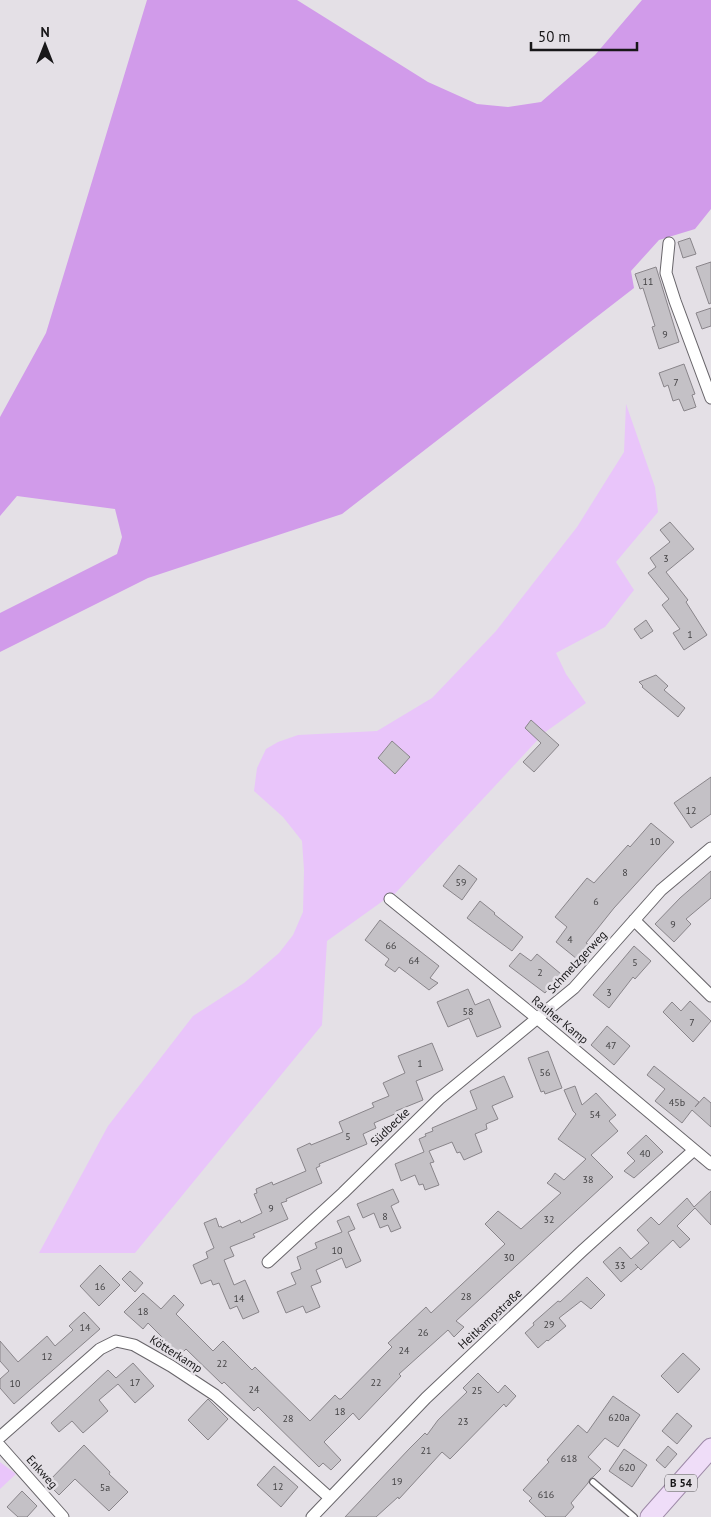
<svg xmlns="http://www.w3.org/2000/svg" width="711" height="1517" viewBox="0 0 711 1517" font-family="'PT Sans',sans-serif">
  <rect width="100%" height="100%" fill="#e4e0e6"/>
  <path fill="#e9c5fa" d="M626 404 655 487 658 512 616 562 634 590 605 627 556 653 566 674 586 703 544 733 390 899 387 898 327 941 322 1025 135 1253H39L108 1126 193 1016 244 983 279 953 293 935 303 912 304 870 302 841 283 817 254 791 257 768 266 749 278 742 298 735 377 731 432 698 496 631 577 527 624 452Z
    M0 1462 16 1474 0 1489Z"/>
  <path fill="#d19bea" d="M147 0H297L428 82 477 104 508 107 541 102 595 55 642 0H711V209L695 229 659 240 631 271 634 288 342 514 148 578 0 652V613L117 554 122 537 115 509 17 496 0 516V417L46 333Z"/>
  <path fill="#c4c1c6" stroke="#89858a" d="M690 238 696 254 683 258 678 242Z
    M711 262V303L709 304 696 267Z
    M656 267 679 342 659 349 652 327 655 326 643 288 640 289 635 274Z
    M711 308V326L702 329 696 313Z
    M684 364 695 394 692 395 696 407 684 411 679 399 673 401 668 385 664 387 659 373Z
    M670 522 694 549 666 572 688 600 686 602 707 635 684 650 673 633 680 629 662 605 669 599 648 573 656 567 650 558 670 542 660 530Z
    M646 620 653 631 641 639 634 629Z
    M656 675 668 686 664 690 685 708 678 717 642 687 643 686 639 682Z
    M531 720 559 745 534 772 523 762 541 743 525 728Z
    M392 741 410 757 395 774 378 758Z
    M711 777V814L691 828 674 803Z
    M651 823 674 842 614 908 586 943 589 945 577 959 556 942 567 927 555 917 587 878 594 883 628 845 630 847Z
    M459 865 477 879 462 900 443 886Z
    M711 871V898L686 919 691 924 674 942 655 924 680 898Z
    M480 901 495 913 494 914 523 937 512 951 467 918Z
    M380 920 439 966 430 978 438 983 429 990 399 967 395 972 385 965 389 959 365 940Z
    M634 946 651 961 635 979 633 977 609 1008 593 995Z
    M520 953 531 961 537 954 561 974 545 993 509 966Z
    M468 989 475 1005 489 999 501 1027 477 1037 469 1018 448 1027 437 1002Z
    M690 1001 711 1021 693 1042 663 1012 672 1002 681 1011Z
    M607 1026 630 1046 614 1065 591 1045Z
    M432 1043 443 1070 416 1081 423 1100 396 1111 397 1113 374 1123 376 1128 363 1134 367 1144 319 1164 320 1166 316 1168 322 1183 286 1199 287 1201 281 1203 288 1219 253 1234 255 1237 230 1247 234 1256 224 1260 234 1285 245 1280 259 1312 243 1319 237 1306 230 1309 219 1283 213 1285 211 1280 201 1284 193 1265 208 1258 206 1252 214 1248 204 1223 216 1218 219 1227 221 1226 222 1228 240 1220 241 1223 262 1213 254 1194 257 1193 256 1189 272 1182 273 1185 306 1171 297 1149 310 1143 311 1145 343 1132 339 1122 374 1107 372 1103 389 1096 383 1083 405 1073 398 1056Z
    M548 1051 562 1088 545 1094 544 1091 541 1092 528 1058Z
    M654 1066 699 1102 695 1107 704 1097 711 1103V1127L692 1110 682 1123 655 1101 665 1089 647 1075Z
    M504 1076 513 1097 492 1106 498 1119 486 1124 487 1129 475 1134 482 1152 464 1160 460 1152 457 1153 452 1142 429 1151 434 1162 430 1163 439 1185 425 1190 423 1184 419 1185 415 1175 401 1181 395 1164 424 1152 419 1139 426 1136 425 1134 433 1131 432 1128 477 1109 470 1091Z
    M575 1086 582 1105 596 1093 616 1115 609 1121 618 1131 591 1155 613 1177 456 1321 464 1327 454 1337 448 1330 399 1374 401 1376 359 1420 353 1413 324 1442 341 1460 331 1470 323 1463 319 1467 258 1407 254 1411 224 1382 222 1384 186 1349 180 1355 148 1323 143 1329 124 1312 143 1293 161 1309 174 1295 184 1305 176 1314 213 1351 223 1341 252 1370 255 1367 310 1421 335 1395 339 1399H341L392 1347 388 1343 426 1307 431 1313 505 1244 485 1224 498 1211 521 1229 561 1193 547 1183 551 1179 555 1173 564 1180 586 1159 558 1139 576 1114 573 1111 564 1090Z
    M646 1135 663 1152 634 1178 624 1171 635 1161 627 1153Z
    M393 1189 399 1202 391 1206 401 1228 391 1232 388 1225 380 1228 374 1213 363 1218 357 1204Z
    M711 1191V1225L695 1208 677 1226 690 1239 680 1248 673 1240 641 1270 635 1264 638 1267 621 1282 603 1262 620 1247 631 1259 649 1243 637 1230 651 1217 659 1225 687 1198 694 1207Z
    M349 1216 355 1229 348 1232 361 1261 346 1268 342 1258 316 1270 321 1282 311 1286 320 1307 306 1313 303 1306 286 1313 277 1292 296 1284 291 1273 301 1269 297 1257 317 1248 315 1243 342 1232 337 1221Z
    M100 1265 120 1285 99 1306 80 1286Z
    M130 1271 143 1283 135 1292 122 1279Z
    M587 1277 605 1295 591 1309 581 1301 559 1318 566 1326 548 1341 547 1340 538 1348 525 1333 534 1325 533 1323 558 1301 560 1302Z
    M84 1312 100 1329 14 1404 0 1388V1379L9 1371 0 1361V1341L18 1362 47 1336 55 1346 73 1330 69 1326Z
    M683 1353 700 1369 678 1393 661 1376Z
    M133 1363 154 1386 135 1403 118 1384 99 1400 108 1411 83 1433 72 1421 59 1432 51 1423 108 1370 116 1378Z
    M478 1373 498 1393 505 1385 516 1396 506 1407 504 1404 450 1459 442 1452 399 1499 398 1497 376 1517H345L409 1449 425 1433 427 1435 438 1420 467 1392 463 1388Z
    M613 1396 640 1415 618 1447 605 1438 588 1457 601 1469 593 1477 590 1479 588 1483 571 1503 574 1507 565 1517H546L529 1501 532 1498 523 1490 549 1462 547 1460 578 1425 587 1433Z
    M208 1399 228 1419 208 1440 188 1420Z
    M677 1413 692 1426 677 1444 662 1431Z
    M84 1445 110 1472 109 1474 128 1492 109 1511 75 1479 59 1495 47 1483Z
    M668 1446 677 1454 665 1468 656 1460Z
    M624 1449 647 1465 632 1487 609 1471Z
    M274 1466 298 1487 281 1507 257 1485Z
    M22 1491 37 1506 27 1517H18L7 1507Z"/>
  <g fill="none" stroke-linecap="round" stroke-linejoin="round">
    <defs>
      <path id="lane" d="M593 1482 634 1517"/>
      <path id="street" d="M669 243 666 273 675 301 711 398
        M390 899 538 1019 711 1164
        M634 920 711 996
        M268 1262 343 1193 439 1099 574 988 661 890 711 848
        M0 1437 100 1349 116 1341 134 1345 171 1366 215 1395 330 1498
        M0 1446 63 1517
        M312 1517 426 1398 582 1251 694 1150"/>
      <path id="primary" d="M650 1517 711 1448"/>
    </defs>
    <use href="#lane" stroke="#68656a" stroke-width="8"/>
    <use href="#street" stroke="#68656a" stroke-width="13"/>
    <use href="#primary" stroke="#9d89a7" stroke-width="21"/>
    <use href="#lane" stroke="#fff" stroke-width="5.5"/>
    <use href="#street" stroke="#fff" stroke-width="11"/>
    <use href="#primary" stroke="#efddf8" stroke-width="19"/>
  </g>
  <g text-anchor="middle" stroke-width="5" stroke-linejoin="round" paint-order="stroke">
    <g font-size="10" fill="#434244">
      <text x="648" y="285">11</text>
      <text x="665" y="338">9</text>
      <text x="676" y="386">7</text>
      <text x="666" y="562">3</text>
      <text x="690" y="638">1</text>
      <text x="691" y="814">12</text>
      <text x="655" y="845">10</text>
      <text x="625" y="876">8</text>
      <text x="461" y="886">59</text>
      <text x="596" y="905">6</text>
      <text x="673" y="928">9</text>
      <text x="570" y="943">4</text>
      <text x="391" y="949">66</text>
      <text x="414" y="964">64</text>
      <text x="635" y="966">5</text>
      <text x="540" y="976">2</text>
      <text x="609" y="996">3</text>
      <text x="468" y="1015">58</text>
      <text x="692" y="1026">7</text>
      <text x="611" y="1049">47</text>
      <text x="420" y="1067">1</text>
      <text x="545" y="1076">56</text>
      <text x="677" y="1106">45b</text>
      <text x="595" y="1118">54</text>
      <text x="348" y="1140">5</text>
      <text x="645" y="1157">40</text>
      <text x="588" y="1183">38</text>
      <text x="271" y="1212">9</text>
      <text x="385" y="1220">8</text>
      <text x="549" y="1223">32</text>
      <text x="337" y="1254">10</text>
      <text x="509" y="1261">30</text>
      <text x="620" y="1269">33</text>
      <text x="100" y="1290">16</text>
      <text x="466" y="1300">28</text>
      <text x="239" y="1302">14</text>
      <text x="143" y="1315">18</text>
      <text x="549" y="1328">29</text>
      <text x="85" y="1331">14</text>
      <text x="423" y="1336">26</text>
      <text x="404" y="1354">24</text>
      <text x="47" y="1360">12</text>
      <text x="222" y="1367">22</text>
      <text x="135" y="1386">17</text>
      <text x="376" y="1386">22</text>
      <text x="15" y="1387">10</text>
      <text x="254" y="1393">24</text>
      <text x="477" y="1394">25</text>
      <text x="340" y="1415">18</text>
      <text x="619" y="1421">620a</text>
      <text x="288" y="1422">28</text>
      <text x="463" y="1425">23</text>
      <text x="426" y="1454">21</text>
      <text x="569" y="1462">618</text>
      <text x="627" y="1471">620</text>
      <text x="397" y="1485">19</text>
      <text x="278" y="1490">12</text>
      <text x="105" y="1491">5a</text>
      <text x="546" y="1498">616</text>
    </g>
    <rect fill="#e4e0e6" stroke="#555356" stroke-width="1" x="665" y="1474.5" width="32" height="17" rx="4"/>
    <g font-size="11" font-weight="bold" fill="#181719">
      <text x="681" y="1487">B 54</text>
    </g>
    <g font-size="12" fill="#181719" stroke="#e4e0e6">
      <text transform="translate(577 962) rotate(-47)" y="4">Schmelzgerweg</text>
      <text transform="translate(560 1020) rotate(39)" y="4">Rauher Kamp</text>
      <text transform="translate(390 1127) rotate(-44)" y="4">Südbecke</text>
      <text transform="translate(490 1319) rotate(-43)" y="4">Heitkampstraße</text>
      <text transform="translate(176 1354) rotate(32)" y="4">Kötterkamp</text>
      <text transform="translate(42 1472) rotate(48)" y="4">Enkweg</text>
    </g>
  </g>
  <g transform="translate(45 45)" stroke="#e4e0e6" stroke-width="4" paint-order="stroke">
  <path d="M0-4L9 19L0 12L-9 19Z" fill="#181719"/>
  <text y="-8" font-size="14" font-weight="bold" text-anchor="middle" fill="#181719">N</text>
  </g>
  <path d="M531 42v8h106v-8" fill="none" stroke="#181719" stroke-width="2.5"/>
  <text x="538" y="42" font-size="15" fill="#181719" stroke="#e4e0e6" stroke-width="4" paint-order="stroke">50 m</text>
</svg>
